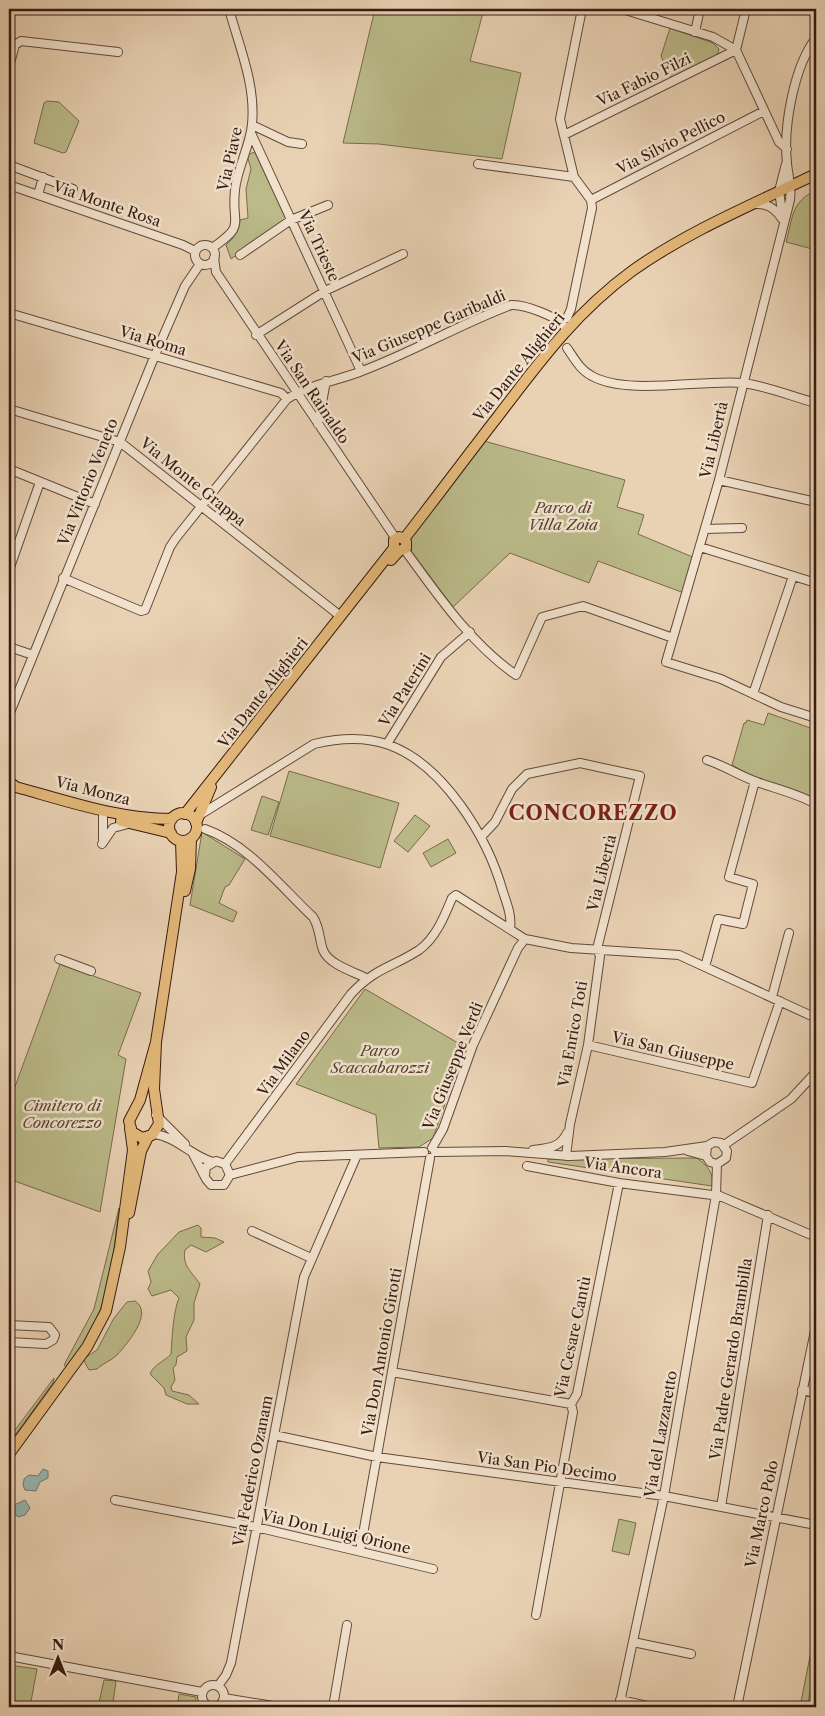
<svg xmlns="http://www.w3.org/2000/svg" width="825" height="1716" viewBox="0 0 825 1716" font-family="'Libre Caslon Text',serif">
  <rect width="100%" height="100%" fill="#e9d2b4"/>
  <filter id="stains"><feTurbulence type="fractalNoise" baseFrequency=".004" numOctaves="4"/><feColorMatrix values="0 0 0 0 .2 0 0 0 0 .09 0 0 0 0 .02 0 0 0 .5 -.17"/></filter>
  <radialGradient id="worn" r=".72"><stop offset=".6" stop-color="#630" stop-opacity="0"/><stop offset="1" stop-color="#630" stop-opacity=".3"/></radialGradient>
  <path fill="#bbba89" stroke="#796a4d" d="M375 9H484L470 61 521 73 502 159 379 144 343 143Z
    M670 28 713 43 719 49 717 56 671 78 661 56Z
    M47 101 59 102 79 121 66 152 63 153 34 143 44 103Z
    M255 152 287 219 231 259 226 245C234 238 239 231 240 220L248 218 246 189 251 169 247 155Z
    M816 190V250L786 242C793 217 791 202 816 190Z
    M484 441 625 480 617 507 644 515 638 534 695 558 684 593 598 561 589 583 510 553 453 607 411 551V538Z
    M768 713 816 730V800L755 778 732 765 744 723H746L747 720 764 725Z
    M289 771 399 803 380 868 270 836Z
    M262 796 279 802 268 835 251 830Z
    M415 815 430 826 408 852 394 841Z
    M202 832 245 859 229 885 225 887 219 903 237 912 233 922 190 905Z
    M448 839 456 853 431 867 423 853Z
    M60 964 141 993 118 1055 126 1059 100 1212 9 1179V1103Z
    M365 989 465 1047 433 1138 419 1147 379 1148 376 1115 296 1084Z
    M697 1158C707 1165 714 1173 712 1186L548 1162V1159Z
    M119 1208C114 1248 111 1288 94 1325 87 1340 75 1354 66 1367L64 1365 94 1309Z
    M198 1225 201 1228V1237L215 1238 224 1242 206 1252 191 1245 185 1250C182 1266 192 1272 200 1284L194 1303V1320L186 1337 187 1351 177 1357 176 1365 173 1368 175 1380 171 1387 172 1391 189 1395 199 1404H187L166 1395 164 1388 150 1374C153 1365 165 1361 171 1354 172 1339 173 1312 179 1298L171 1290 152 1296 148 1289 151 1282 148 1271 158 1254 179 1232Z
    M135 1301C154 1313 127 1344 117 1355 111 1361 103 1363 97 1369L89 1370 83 1359 97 1350 114 1318 127 1302Z
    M54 1378 53 1383 9 1443V1438Z
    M619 1519 636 1523 629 1555 612 1551Z
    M816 1626V1664L807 1707H800Z
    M9 1665 37 1669 30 1707H9Z
    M104 1680 116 1681 113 1703 135 1707H98Z
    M179 1694 196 1697 195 1707H177Z"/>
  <path fill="#97b7b0" stroke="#717970" d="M43 1469 48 1471V1478L40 1482 36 1491 25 1490 23 1485 24 1479 29 1475 38 1476Z
    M25 1500 30 1508 25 1515 18 1517 10 1507Z"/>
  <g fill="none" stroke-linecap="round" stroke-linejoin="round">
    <defs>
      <path id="minor" d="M622 9 713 37 736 50 779 142 787 149
        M695 32 700 9
        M816 38C794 66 783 127 787 163 788 176 792 186 790 200L719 480 666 662 721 679 781 707 816 718
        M9 67 15 45 21 41 118 52
        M252 125 288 142 302 144
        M251 133 361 371
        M564 135 736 50 746 9
        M478 164 574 177
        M9 165 73 189
        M9 185 183 245 195 251
        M38 195 43 177
        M591 200 764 111
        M755 204C768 203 776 209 782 219
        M783 219 779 191 786 164
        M195 255a10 10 0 1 1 20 0a10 10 0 1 1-20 0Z
        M212 248C247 224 231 226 235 190 237 168 250 147 252 124 256 85 239 46 229 9
        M240 255 291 220 328 205
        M214 258 216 272 396 539
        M9 313 281 393 287 399
        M558 320 567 318 571 309 592 208 591 200 574 177 560 119 582 9
        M256 335 325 291 403 254
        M567 348C574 358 580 370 592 376 627 396 703 379 743 383 767 386 793 397 816 403
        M9 409 120 442 339 615
        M318 424 326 381
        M9 469 95 504
        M719 480 816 502
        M705 529 742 528
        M700 547 816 583
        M404 549C437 594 470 643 516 675L542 617 583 606 673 638
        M9 570 40 482
        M63 578 141 611 145 610 170 547 176 538 287 399C310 384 337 381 362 371 413 352 460 324 511 305 524 304 560 317 566 329
        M9 647 33 655
        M753 694 793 576
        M9 715 155 355 185 286 200 264
        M387 744 441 657 470 632
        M707 760C725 766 740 776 757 782 777 789 798 794 816 804
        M198 816 314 744C339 738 364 736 389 745 444 765 488 838 503 892 507 904 512 916 510 929
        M205 829C248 844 281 887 313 917 320 928 319 939 323 950 328 964 354 972 366 978
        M481 837 495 822 512 789 527 774 580 763 640 776 597 949
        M103 839V816
        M102 844 113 828 128 824
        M59 959 91 971
        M705 967 718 919 743 924 753 884 729 877 755 781
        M772 997 789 933
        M588 1045 752 1083 780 1001
        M156 1115 185 1144
        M153 1134C176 1136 191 1156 213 1162
        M724 1145 791 1099 816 1072
        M432 1148 443 1129 473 1045 518 948 525 939
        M533 1150C548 1148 560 1148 567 1133
        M688 1151 706 1156 710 1162 717 1164 726 1158 727 1151 721 1143 714 1142 707 1146 706 1156
        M435 1152 506 1151 570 1156 665 1152 707 1146
        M193 1154 206 1179 211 1185H224L230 1175 225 1164 216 1161 206 1167 205 1175
        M566 1156 570 1124 588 1045 600 956 597 949
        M225 1164 351 994C375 968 393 967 419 950 436 938 445 915 452 898L456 895 525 939 571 948 679 955 816 1018
        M527 1166 619 1183 720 1196 816 1237
        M230 1175 298 1157 424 1152
        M252 1231 311 1258
        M9 1325 49 1327 55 1335 53 1340 46 1344 9 1342
        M392 1372 571 1404
        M802 1390 816 1393
        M274 1435 377 1457 664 1496 816 1525
        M115 1500 256 1527 433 1569
        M721 1507 768 1215
        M360 1551 430 1158
        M536 1615 573 1412 571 1404 577 1394 619 1183
        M633 1642 691 1654
        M9 1656 202 1692
        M202 1696a11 11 0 1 1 22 0a11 11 0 1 1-22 0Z
        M218 1686 226 1675 231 1663 304 1277 357 1155
        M224 1698 279 1707
        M620 1700 652 1707
        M333 1707 347 1625
        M619 1707 664 1496 716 1195 717 1164
        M737 1707 816 1326"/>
      <path id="major" d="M404 539C436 498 467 456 499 415 540 361 576 312 632 271 688 231 754 204 816 174
        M391 560 399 551 406 548V542L404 539
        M9 782 16 787C67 801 118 819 172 819
        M169 827a14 14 0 1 1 28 0a14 14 0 1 1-28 0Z
        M185 814 394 548V540L399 537 404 539
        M121 821 171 833
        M196 823 211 787
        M185 891 190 869 191 838
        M156 1042 154 1089 159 1124 152 1135 142 1138 132 1132 129 1121 140 1100 156 1042 182 872 181 841
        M129 1213 141 1151 148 1137
        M9 1454 87 1347 106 1311 120 1247 133 1150 130 1128"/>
    </defs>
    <use href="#minor" stroke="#64493a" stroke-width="10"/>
    <use href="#major" stroke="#371b11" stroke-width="12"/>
    <use href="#minor" stroke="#f1e2ce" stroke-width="8"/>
    <use href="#major" stroke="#e4b97a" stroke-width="10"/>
  </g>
  <g text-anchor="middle" stroke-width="5" stroke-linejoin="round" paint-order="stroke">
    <g font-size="15" fill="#371b11" stroke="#f1e2ce">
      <text transform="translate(644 80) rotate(-26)" y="5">Via Fabio Filzi</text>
      <text transform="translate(671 143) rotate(-27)" y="5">Via Silvio Pellico</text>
      <text transform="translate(230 159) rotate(-77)" y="5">Via Piave</text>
      <text transform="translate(107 204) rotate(19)" y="5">Via Monte Rosa</text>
      <text transform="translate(319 246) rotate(65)" y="5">Via Trieste</text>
      <text transform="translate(429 327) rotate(-23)" y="5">Via Giuseppe Garibaldi</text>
      <text transform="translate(153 341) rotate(17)" y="5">Via Roma</text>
      <text transform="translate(519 367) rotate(-51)" y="5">Via Dante Alighieri</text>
      <text transform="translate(312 392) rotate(56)" y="5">Via San Rainaldo</text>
      <text transform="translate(714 440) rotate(-77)" y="5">Via Libertà</text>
      <text transform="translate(88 482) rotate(-68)" y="5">Via Vittorio Veneto</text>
      <text transform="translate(193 482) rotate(39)" y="5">Via Monte Grappa</text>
      <text transform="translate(405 690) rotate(-58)" y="5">Via Paterini</text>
      <text transform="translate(263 693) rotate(-52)" y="5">Via Dante Alighieri</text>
      <text transform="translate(93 791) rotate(14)" y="5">Via Monza</text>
      <text transform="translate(602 873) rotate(-76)" y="5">Via Libertà</text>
      <text transform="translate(573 1034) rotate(-80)" y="5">Via Enrico Toti</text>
      <text transform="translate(673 1051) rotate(13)" y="5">Via San Giuseppe</text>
      <text transform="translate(284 1063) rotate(-54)" y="5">Via Milano</text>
      <text transform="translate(453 1066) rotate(-68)" y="5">Via Giuseppe Verdi</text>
      <text transform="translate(623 1168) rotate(8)" y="5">Via Ancora</text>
      <text transform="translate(573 1337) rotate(-78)" y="5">Via Cesare Cantù</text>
      <text transform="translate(382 1352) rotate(-80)" y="5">Via Don Antonio Girotti</text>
      <text transform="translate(731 1359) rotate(-81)" y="5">Via Padre Gerardo Brambilla</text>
      <text transform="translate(661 1434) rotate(-80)" y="5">Via del Lazzaretto</text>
      <text transform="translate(547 1467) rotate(8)" y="5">Via San Pio Decimo</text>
      <text transform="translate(253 1471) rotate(-79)" y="5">Via Federico Ozanam</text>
      <text transform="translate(762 1514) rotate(-78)" y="5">Via Marco Polo</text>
      <text transform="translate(336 1532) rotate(13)" y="5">Via Don Luigi Orione</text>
    </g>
    <g font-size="15" font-style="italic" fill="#58432f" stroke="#f1e2ce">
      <text x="563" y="513">Parco di<tspan x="563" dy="17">Villa Zoia</tspan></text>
      <text x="380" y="1056">Parco<tspan x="380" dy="17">Scaccabarozzi</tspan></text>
      <text x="62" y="1111">Cimitero di<tspan x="62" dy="17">Concorezzo</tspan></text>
    </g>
    <g font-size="20" font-weight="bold" letter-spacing="1" fill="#7a1f14" stroke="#f1e2ce">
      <text x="593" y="820">CONCOREZZO</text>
    </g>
  </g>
  <rect width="825" height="1716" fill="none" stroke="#e9d2b4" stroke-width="30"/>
  <rect x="10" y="10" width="805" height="1696" fill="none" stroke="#371b11" stroke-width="2.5"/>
  <rect x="15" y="15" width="795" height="1686" fill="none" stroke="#371b11"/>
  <g transform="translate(58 1658)" stroke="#f1e2ce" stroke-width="4" paint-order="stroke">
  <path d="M0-4L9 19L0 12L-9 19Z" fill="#371b11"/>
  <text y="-8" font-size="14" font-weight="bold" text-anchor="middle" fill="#371b11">N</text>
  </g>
  <rect width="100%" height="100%" filter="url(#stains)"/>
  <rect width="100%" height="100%" fill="url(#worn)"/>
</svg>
